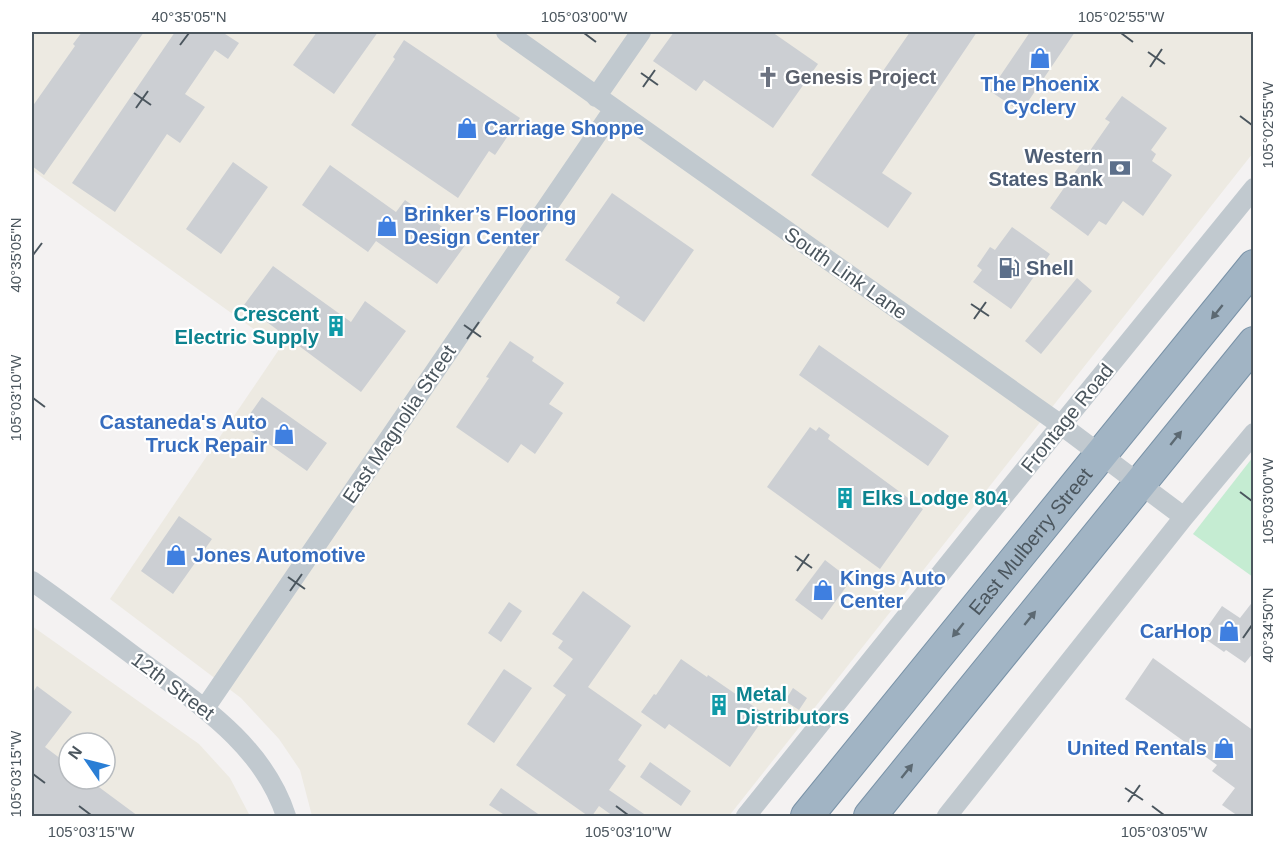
<svg xmlns="http://www.w3.org/2000/svg" width="1285" height="848" viewBox="0 0 1285 848" font-family="Helvetica,sans-serif">
  <rect width="100%" height="100%" fill="#f4f2f2"/>
  <path fill="#edeae2" fill-rule="evenodd" d="M32 32H1253V153L729 816H312L300 770 279 739 241 698 110 599 280 348 32 170Z
    M32 626 199 744 230 778 250 816H32ZM69 743H105V779H69Z"/>
  <path fill="#c5ecd2" d="M1253 457V577L1193 534Z"/>
  <path fill="#cccfd3" d="M82 32H144L44 175 32 166V107L75 46 73 44Z
    M175 32H222L239 43 228 59 215 50 185 94 205 107 180 143 167 134 115 212 72 183Z
    M317 32H378L334 94 293 65Z
    M674 32H772L818 64 773 128 704 80 696 91 653 61Z
    M910 32H977L882 173 912 193 888 228 811 175Z
    M1030 32H1075L1021 112 990 91Z
    M404 40 520 118 495 155 489 151 458 198 351 125 395 59 393 57Z
    M1122 96 1167 128 1151 150 1156 154 1152 161 1172 175 1143 216 1123 201 1106 225 1099 221 1088 236 1050 208 1110 122 1105 119Z
    M233 162 268 187 221 254 186 229Z
    M330 165 396 212 405 200 466 244 437 284 376 241 368 252 302 205Z
    M612 193 694 250 644 322 616 303 620 297 565 260Z
    M1012 227 1050 254 1011 309 973 282 982 270 977 266 990 247 995 250Z
    M273 266 351 322 365 301 406 331 361 392 244 305Z
    M1077 278 1092 291 1041 354 1025 341Z
    M510 341 534 357 532 361 564 383 549 404 563 413 535 454 521 444 508 463 456 427 489 378 486 377Z
    M819 345 949 436 928 466 799 375Z
    M262 397 327 443 307 471 242 425Z
    M810 427 816 431 819 427 830 435 828 439 923 509 880 569 767 487Z
    M179 516 212 539 173 594 141 571Z
    M825 560 851 580 822 620 795 600Z
    M583 591 631 626 588 687 642 725 618 760 626 766 609 790 647 816H613L599 806 592 816H588L516 765 566 695 553 686 573 659 558 648 563 641 552 634Z
    M1254 600V652L1245 663 1226 650 1224 652 1201 636 1222 606 1240 618Z
    M509 602 522 611 501 642 488 633Z
    M1153 658 1254 731V816H1238L1222 805 1235 788 1212 771 1217 765 1125 699Z
    M681 659 707 677 708 675 766 715 730 767 669 724 665 729 641 712 654 694 656 695Z
    M504 669 532 688 494 743 467 724Z
    M37 686 72 712 45 747 69 765V779H88L138 816H32V694Z
    M793 688 807 698 799 710 785 701Z
    M650 762 691 791 681 806 640 777Z
    M501 788 541 816H506L489 805Z"/>
  <g fill="none" stroke-linecap="round" stroke-linejoin="round">
    <defs>
      <g id="trunk">
        <path id="s1" d="M807 816 1254 266"/>
        <path d="M870 816 1254 343"/>
      </g>
    </defs>
    <use href="#trunk" stroke="#7992a7" stroke-width="34"/>
    <path stroke="#c1c9cf" stroke-width="20" d="M506 32 1061 425 1184 517
      M596 97 641 32
      M32 581C69 607 106 635 142 662 200 705 263 745 286 816
      M205 708 614 109
      M746 816 975 531 1254 188
      M947 816 1184 517 1254 433"/>
    <use href="#trunk" stroke="#a1b4c4" stroke-width="32"/>
  </g>
  <defs><path id="oneway-solid" d="M-6-.8H1V-3.2L6.5 0L1 3.2V.8H-6Z" transform="scale(1.5)"/></defs>
  <g fill="#5c6972">
    <use href="#oneway-solid" transform="translate(1217 312) rotate(129)"/>
    <use href="#oneway-solid" transform="translate(1176 438) rotate(-51)"/>
    <use href="#oneway-solid" transform="translate(1030 618) rotate(-51)"/>
    <use href="#oneway-solid" transform="translate(958 630) rotate(129)"/>
    <use href="#oneway-solid" transform="translate(907 771) rotate(-51)"/>
  </g>
  <path fill="none" stroke="#4b565e" stroke-width="2" d="M584 33 596 42M1121 33 1133 42M180 45 189 33M1148 52 1165 64M1150 67 1162 49M641 73 658 85M643 87 655 70M134 93 151 105M136 108 148 91M1240 116 1252 125M33 255 42 243M971 304 989 316M974 319 986 302M464 325 481 337M467 339 479 322M33 398 45 407M1240 492 1252 501M795 556 812 568M797 571 809 554M288 577 305 589M290 591 302 574M1243 638 1252 625M33 774 45 783M1125 788 1143 800M1128 802 1140 785M79 806 91 815M616 806 628 815M1152 806 1164 815"/>
  <defs>
    <symbol id="shop-bare" viewBox="-9 -9 18 18"><path d="M-5-2.5h2.3a2.7 3.5 0 0 1 5.4 0H5L5.5 6h-11ZM-1.5-2.5h3a1.5 2.3 0 0 0-3 0Z" fill="#3f7fe0" stroke="#fff" stroke-width="2.5" paint-order="stroke"/></symbol>
    <symbol id="church-bare" viewBox="-9 -9 18 18"><path d="M-1.2-6h2.4v3.5h3.3v2.4h-3.3V6h-2.4V-.1h-3.3v-2.4h3.3Z" fill="#6b7280" stroke="#fff" stroke-width="2.5" paint-order="stroke"/></symbol>
    <symbol id="bank-bare" viewBox="-9 -9 18 18"><path d="M-6-4H6V4H-6ZM0-2.3a2.3 2.3 0 1 0 0 4.6a2.3 2.3 0 1 0 0-4.6Z" fill="#5c6f8a" stroke="#fff" stroke-width="2.5" paint-order="stroke"/></symbol>
    <symbol id="fuel-bare" viewBox="-9 -9 18 18"><path d="M-5.5-6h7V0h2V4h1.3V-2.5L3-4.5l.8-.8L6-3V5H2.5V1h-1V6h-7ZM-4.2-4.7v3.2H.2V-4.7Z" fill="#5c6f8a" stroke="#fff" stroke-width="2.5" paint-order="stroke"/></symbol>
    <symbol id="building-bare" viewBox="-9 -9 18 18"><path d="M-4-6H4V6H1V3H-1V6H-4ZM-2.5-4.3h1.7v1.8h-1.7ZM.8-4.3h1.7v1.8H.8ZM-2.5-1h1.7V.8h-1.7ZM.8-1h1.7V.8H.8Z" fill="#0f9aa8" stroke="#fff" stroke-width="2.5" paint-order="stroke"/></symbol>
  </defs>
  <g fill-rule="evenodd">
    <use href="#shop-bare" x="1025" y="43" width="30" height="30"/>
    <use href="#church-bare" x="753" y="62" width="30" height="30"/>
    <use href="#shop-bare" x="452" y="113" width="30" height="30"/>
    <use href="#bank-bare" x="1105" y="153" width="30" height="30"/>
    <use href="#shop-bare" x="372" y="211" width="30" height="30"/>
    <use href="#fuel-bare" x="994" y="253" width="30" height="30"/>
    <use href="#building-bare" x="321" y="311" width="30" height="30"/>
    <use href="#shop-bare" x="269" y="419" width="30" height="30"/>
    <use href="#building-bare" x="830" y="483" width="30" height="30"/>
    <use href="#shop-bare" x="161" y="540" width="30" height="30"/>
    <use href="#shop-bare" x="808" y="575" width="30" height="30"/>
    <use href="#shop-bare" x="1214" y="616" width="30" height="30"/>
    <use href="#building-bare" x="704" y="690" width="30" height="30"/>
    <use href="#shop-bare" x="1209" y="733" width="30" height="30"/>
  </g>
  <g text-anchor="middle" stroke-width="4.5" stroke-linejoin="round" paint-order="stroke">
    <g font-size="20" font-weight="bold" fill="#5b616d" stroke="#fff" text-anchor="start">
      <text x="785" y="84">Genesis Project</text>
    </g>
    <g font-size="20" font-weight="bold" fill="#366cbe" stroke="#fff" text-anchor="start">
      <text x="1040" y="91" text-anchor="middle">The Phoenix<tspan x="1040" dy="23">Cyclery</tspan></text>
      <text x="484" y="135">Carriage Shoppe</text>
      <text x="404" y="221">Brinker’s Flooring<tspan x="404" dy="23">Design Center</tspan></text>
      <text x="267" y="429" text-anchor="end">Castaneda's Auto<tspan x="267" dy="23">Truck Repair</tspan></text>
      <text x="193" y="562">Jones Automotive</text>
      <text x="840" y="585">Kings Auto<tspan x="840" dy="23">Center</tspan></text>
      <text x="1212" y="638" text-anchor="end">CarHop</text>
      <text x="1207" y="755" text-anchor="end">United Rentals</text>
    </g>
    <g font-size="20" font-weight="bold" fill="#4e5e75" stroke="#fff" text-anchor="end">
      <text x="1103" y="163">Western<tspan x="1103" dy="23">States Bank</tspan></text>
      <text x="1026" y="275" text-anchor="start">Shell</text>
    </g>
    <g font-size="20" fill="#4b565e" stroke="#fff">
      <text transform="translate(846 273) rotate(35)" y="7">South Link Lane</text>
      <text transform="translate(1067 418) rotate(-51)" y="7">Frontage Road</text>
      <text transform="translate(399 424) rotate(-56)" y="7">East Magnolia Street</text>
      <text dy="7" stroke="none"><textPath href="#s1" startOffset="354">East Mulberry Street</textPath></text>
      <text transform="translate(173 686) rotate(37)" y="7">12th Street</text>
    </g>
    <g font-size="20" font-weight="bold" fill="#0d838f" stroke="#fff" text-anchor="start">
      <text x="319" y="321" text-anchor="end">Crescent<tspan x="319" dy="23">Electric Supply</tspan></text>
      <text x="862" y="505">Elks Lodge 804</text>
      <text x="736" y="701">Metal<tspan x="736" dy="23">Distributors</tspan></text>
    </g>
  </g>
  <rect width="1285" height="848" fill="none" stroke="#ffffff" stroke-width="66"/>
  <g transform="translate(87 761) rotate(305)"><circle r="28" fill="#ffffff" stroke="#b7bbbf" stroke-width="1.5"/>
  <path d="M0-4.5L10 22L0 15L-10 22Z" fill="#2a7ed5"/>
  <text y="-9" font-size="16" font-weight="bold" text-anchor="middle" fill="#4b565e">N</text>
  </g>
  <rect x="33" y="33" width="1219" height="782" fill="none" stroke="#4b565e" stroke-width="2"/>
  <g font-size="15" text-anchor="middle" fill="#4b565e">
    <text x="189" y="22">40°35'05"N</text>
    <text x="584" y="22">105°03'00"W</text>
    <text x="1121" y="22">105°02'55"W</text>
    <text transform="translate(1268 125) rotate(-90)" y="5">105°02'55"W</text>
    <text transform="translate(16 255) rotate(-90)" y="5">40°35'05"N</text>
    <text transform="translate(16 398) rotate(-90)" y="5">105°03'10"W</text>
    <text transform="translate(1268 501) rotate(-90)" y="5">105°03'00"W</text>
    <text transform="translate(1268 625) rotate(-90)" y="5">40°34'50"N</text>
    <text transform="translate(16 774) rotate(-90)" y="5">105°03'15"W</text>
    <text x="91" y="837">105°03'15"W</text>
    <text x="628" y="837">105°03'10"W</text>
    <text x="1164" y="837">105°03'05"W</text>
  </g>
</svg>
